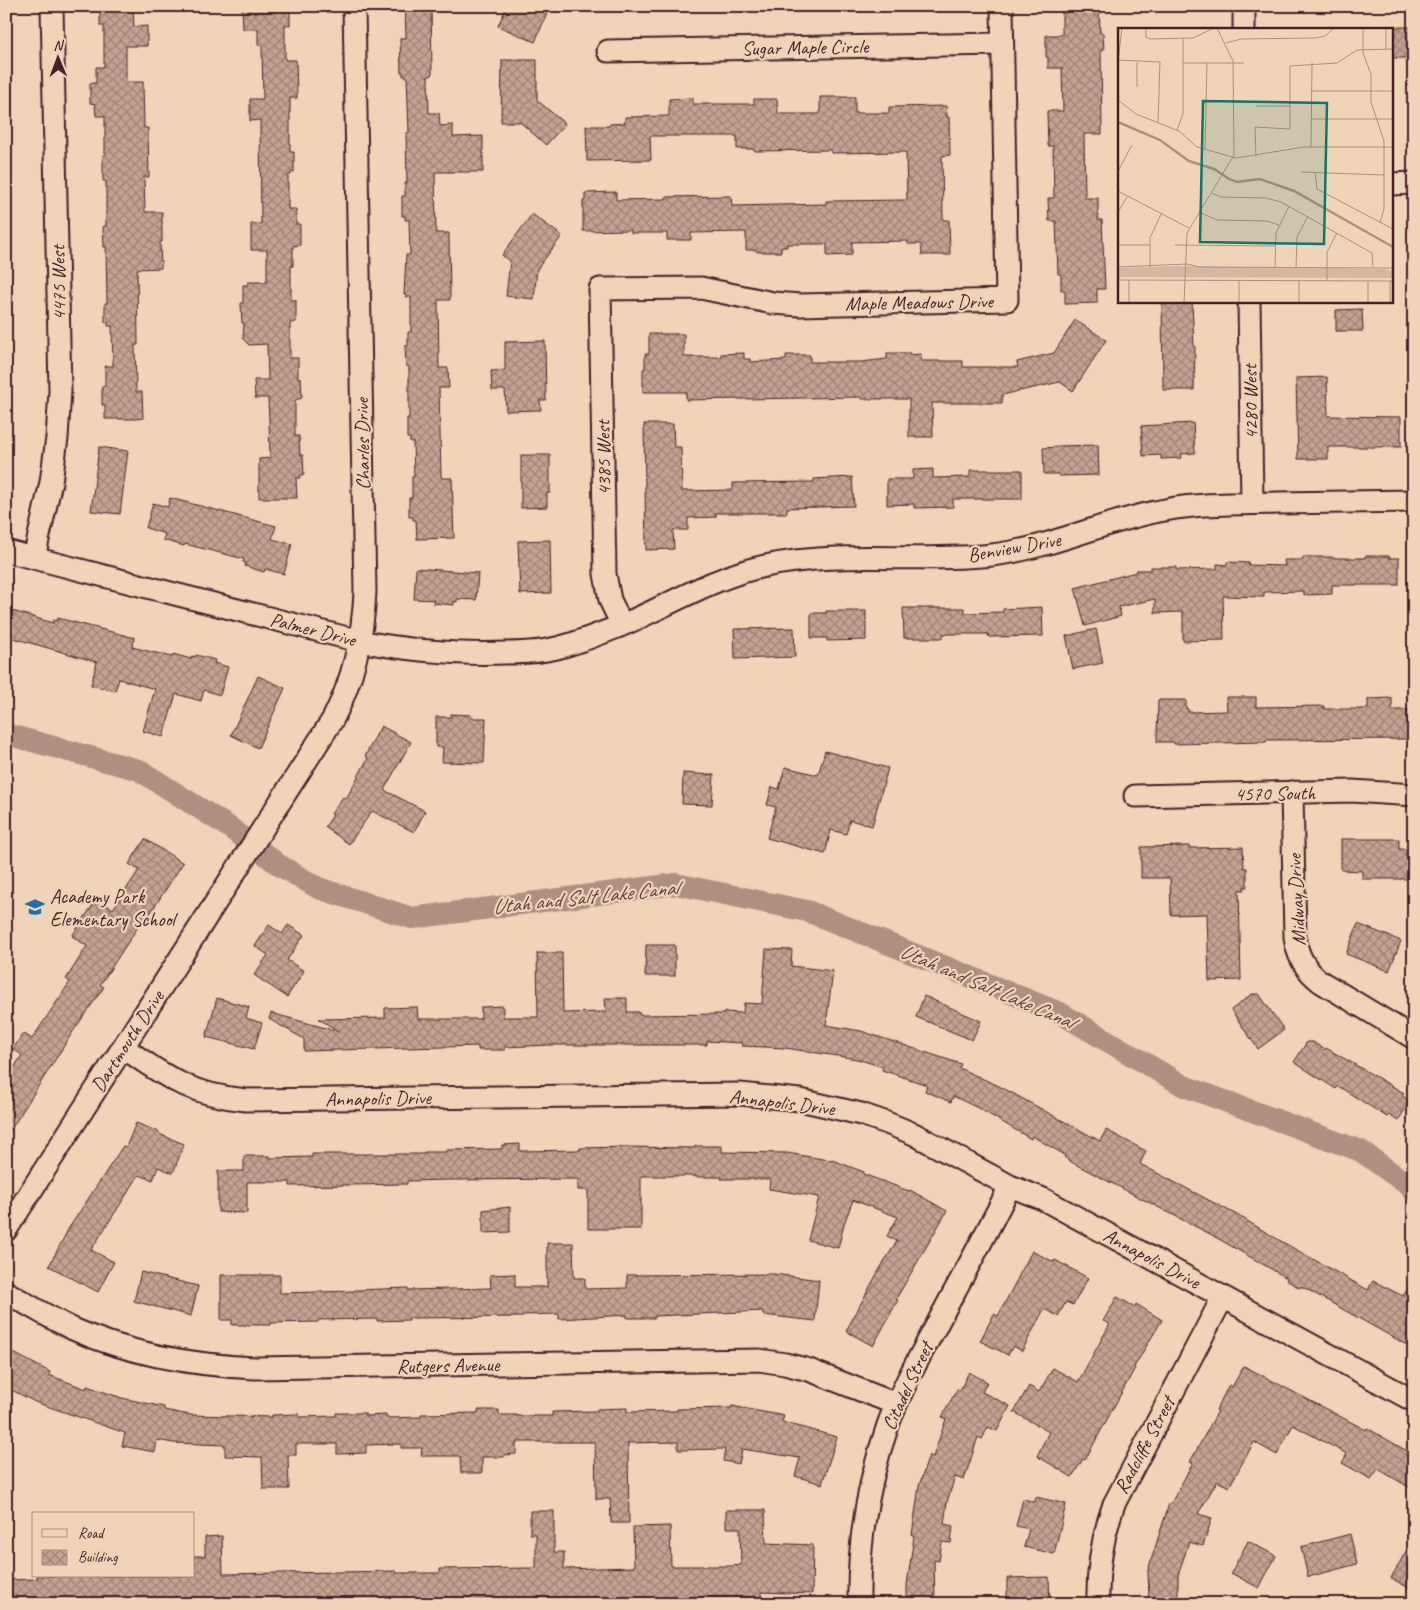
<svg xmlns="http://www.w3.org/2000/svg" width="1420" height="1610" viewBox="0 0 1420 1610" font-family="Caveat,sans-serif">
  <defs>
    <pattern id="building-cross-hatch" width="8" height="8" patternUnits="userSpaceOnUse" patternTransform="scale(1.25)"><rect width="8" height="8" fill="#c2a290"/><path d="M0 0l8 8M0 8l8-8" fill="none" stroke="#a08376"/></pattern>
  </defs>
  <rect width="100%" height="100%" fill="#f0d4b7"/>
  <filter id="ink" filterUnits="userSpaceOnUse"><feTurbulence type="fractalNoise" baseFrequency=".02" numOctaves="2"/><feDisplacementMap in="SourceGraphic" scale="10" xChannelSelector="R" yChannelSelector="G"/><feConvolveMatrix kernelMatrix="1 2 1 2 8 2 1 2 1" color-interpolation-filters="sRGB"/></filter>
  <g filter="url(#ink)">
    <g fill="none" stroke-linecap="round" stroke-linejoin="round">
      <path stroke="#b08f81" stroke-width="22" d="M6 734 139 770 229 827 279 865 318 888 412 918 676 884 807 911 1060 1013 1184 1086 1361 1151 1414 1189"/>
    </g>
    <path fill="url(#building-cross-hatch)" stroke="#4a1f2b" d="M100 6H133L134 27 147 26V46H126V82H143L144 128H148L149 177H144L145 212H162V242H160L161 268 137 269 138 345H135L136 392H142L143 418 136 419H105V405H102V386H105V366H113L112 326H108V322H105V303H107L106 247H104L103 226H106V181H103V155H105V116H96L95 104 90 103V83H96V67H104V26H100Z
      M242 6H290V25H285V60H296L297 98H290V152H294V172H291V175H288V209H296V224H300V245L293 246V266H291V300H296V322L290 323V358H298V378H301L302 398 295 400V436H299L300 455H303L304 475H300V478H296L297 498H259V459L270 458 269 420 268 398H255L254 380H268L267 344 249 345 243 339 244 323H242L241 303H243V285H248V282H267V250H251V224H261L260 120 250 121V99H263L262 45H258V29H243Z
      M405 6H431L432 72 431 76H428L429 113H439L440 126 453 125V137L483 136V172H435L436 233H449L450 300H438L439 368H448L449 388H439L441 476 442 478H452L454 538 417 539 416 520H413V517H409V498H412V477H414L413 442H410V438H407V418H409V366H406L405 346H408V332H411V297H406V295H404L406 255H410L409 220H405V216H402V196H405V183H407L406 133H409L407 76H403V72H401L400 38H406Z
      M507 6H550L535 42 498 26Z
      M1099 6 1100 33H1103L1104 50H1101L1102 134H1084L1085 198H1098V220H1102L1105 289H1097V303L1065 304V290H1061V274H1058L1056 221H1049L1048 198H1054L1053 146H1048L1047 111H1063L1062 68H1048V57H1046V35H1062V7Z
      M1391 27H1414V58H1391Z
      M502 60H537V100L565 124 546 145 520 122H501Z
      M820 97H855V113H889V107L946 106 947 117H949L950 155 942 156 943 220H949L950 255H922L921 244H908V241L852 242V255L827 256V244H787V247H781V252H757V250H746V232L691 233V240H667V233H631V230L583 231V201H585V193L616 192V200L666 199V197L731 196 732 206 826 204V201L907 200 906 152 831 153V150L755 151 754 149H737V136H650L651 160 587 161 586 126H610V124L625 123V117L669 116V99L693 98V104H754V99H777L778 114H820Z
      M532 214 562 236 537 269 534 299 506 296 510 262 502 255Z
      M1162 301H1192L1194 347H1195L1194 390H1163Z
      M1362 309 1363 331H1336V310Z
      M1075 320 1106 340 1073 391 1060 382 1002 395V403H932L933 437H909V399H861V397L686 400V392H643V369H645V354H649V334H684V357H721V354L744 353V359H750V362L786 360V355H810V362H861L887 359V353H910V355L921 354V361H963V367H1018L1017 362 1054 353Z
      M545 341 546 400H540L541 410 506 411 505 390H492L491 371 505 370V342Z
      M1327 377 1328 416 1401 417V447H1328V459H1298L1296 378Z
      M1193 423 1195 453 1181 454 1182 458 1161 459V455L1143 456 1141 426Z
      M644 424H673L674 447H681L682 491 733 490V483L814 482V479L852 477 854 506 787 508V513H716V517L688 518V530H673L674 549 646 550Z
      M1098 445 1099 475 1059 476V474H1044L1043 448 1058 447V446Z
      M99 447 128 451 120 514 91 511Z
      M521 455H550V493H547V507L521 508Z
      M933 469V478L970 477V470H1022V499H953V507L914 508V504L887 505V479H913V470Z
      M170 498 276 526 272 539 292 544 284 574 265 569 264 572 245 566 246 563 243 562 244 559 185 544 184 546 163 540 165 534 146 528 153 503 168 507Z
      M550 540 551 593 520 594 518 541Z
      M1365 556H1389V558H1399V585H1332V594L1304 595V591L1264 592V597L1223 596 1224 640 1183 641V612L1155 613V599L1119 607 1121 616 1085 626 1075 588 1136 572V570H1151V567H1176V570L1217 569V564L1227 565V562L1249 563 1248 565 1285 566 1284 560H1303V557H1332V558H1365Z
      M416 568 478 573 476 600 457 599V602L454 601V605L433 603 434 600 414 599Z
      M1042 607 1043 636 989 637 988 634H943V638H904L903 608H964L965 613 1003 612V609Z
      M6 609 53 623V620L57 621 58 618 135 638 132 647 172 657 173 654 191 659 192 656 195 657 196 655 215 660 214 663 228 667 220 695 204 690 201 701 176 694 163 737 143 731 155 689 119 679 115 691 91 685 97 662 6 636Z
      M826 611H866V640L827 641V638H811V613H826Z
      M794 628 795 657 735 659 734 629Z
      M1096 629 1103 663 1073 669 1066 636Z
      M258 676 285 688 258 748 231 735Z
      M1226 697H1256V707L1324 706V709H1368V699L1392 698V710H1414V739L1266 740V742L1174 744V742H1157L1158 700H1186V709H1188V712L1227 711Z
      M451 714 471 715V718H486L484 763 442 762 443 747H436V717H451Z
      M381 726 411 742 384 790 425 811 414 832 372 811 349 844 325 827 333 815 331 814 343 797 346 799 368 758 365 756Z
      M825 751 888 768 872 826 850 820 846 834 831 830 825 854 767 838 776 807 767 805 772 787 779 789 785 767 818 775Z
      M683 773 714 775 712 805 682 804Z
      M145 839 183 863 149 915 147 913 100 985 104 987 74 1030 6 1137V1080L22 1055 13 1049 23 1033 32 1039 70 982 66 979 87 946 72 936 97 899 113 909 139 870 129 864Z
      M1341 839H1399V849H1406V855H1414V879H1362V871L1341 870Z
      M1189 846 1190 848 1243 847 1244 868H1247V887H1244V890H1239L1241 980 1209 981 1207 914 1171 915 1170 878H1141V847Z
      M1358 924 1401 941 1389 971 1346 954Z
      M269 925 282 934 288 925 304 935 287 960 304 971 287 997 254 975 268 955 255 946Z
      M646 945H675V976H645Z
      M766 949 792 950 791 966 833 971 826 1025 861 1031 961 1064 959 1068 1001 1087 1100 1141 1106 1130 1146 1151 1140 1164 1239 1216 1279 1240 1368 1290 1373 1281 1403 1296 1414 1279V1349L1301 1286 1300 1288 1286 1280 1287 1278 1210 1234 1073 1163 1064 1157 1065 1155 1032 1136 1031 1139 980 1109 953 1096 951 1102 925 1091 927 1085 882 1070 883 1067 857 1059 785 1048 742 1046V1043L707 1041V1045H549L505 1047V1050H478V1046L304 1051V1039L269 1019 271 1013 340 1032 319 1019 385 1018V1008L417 1007 418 1019H478L481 1018V1007L503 1006V1017H538L537 953H562L563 1013 606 1012 605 998H627V1012H639V1015L724 1014V1012L743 1013 744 1003 762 1004Z
      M1252 994H1259L1284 1030 1258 1049 1231 1010Z
      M924 996 981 1021 972 1040 916 1017Z
      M217 998 249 1007 246 1018 262 1023 254 1049 206 1037Z
      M1307 1042H1313L1325 1050 1326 1048 1404 1093 1402 1096 1410 1101 1398 1121 1389 1115 1387 1117 1338 1086 1336 1089 1294 1062Z
      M136 1123 159 1132V1134L184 1144 173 1173 158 1167 153 1180 139 1175 91 1250 114 1262 98 1292 49 1266 69 1228 123 1146 126 1147Z
      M520 1144V1151L580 1150V1148L625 1147 695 1148V1146H722V1152L787 1153 835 1161 864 1172 863 1174 909 1191 910 1190 947 1211 896 1299 898 1300 873 1346 846 1331 878 1272 897 1241 887 1236 898 1217 853 1200 845 1221 838 1248 808 1240 819 1197 769 1189 770 1179H721L722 1177H695V1176H641V1229H588V1190H578V1179L449 1180 407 1181V1184L290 1186V1182H247V1213L218 1212V1171H244V1156H270V1158L312 1157V1154H424V1152H446V1150L502 1149V1145Z
      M510 1207V1232L483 1233V1210Z
      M547 1243H573L574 1278H585V1289L627 1288V1275L774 1274 819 1280 815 1321 763 1315V1311L655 1316V1318H627V1315L559 1319V1314L523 1315V1317L409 1318V1320L377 1321V1319L318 1320V1322L271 1323V1325H232V1320H221V1275H280V1293L355 1291V1290L408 1288V1290L491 1288 490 1275 515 1274V1287H547Z
      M1032 1251 1054 1262 1055 1260 1088 1278 1073 1305 1066 1302 1058 1316 1044 1309 1022 1351 1013 1346 1008 1355 980 1341 994 1314 998 1316Z
      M141 1272 198 1286 191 1316 134 1301Z
      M1117 1297 1135 1307 1136 1304 1162 1320 1134 1367 1135 1368 1085 1460 1083 1459 1072 1477 1037 1456 1049 1432 1014 1412 1029 1386 1039 1392 1053 1368 1078 1382 1110 1324 1103 1321Z
      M6 1349 50 1372 49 1375 86 1389 87 1386 122 1398 164 1407V1410L190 1415 272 1417V1415L299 1414V1417L336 1416V1413H365V1416L386 1415V1418L421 1417V1414L478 1413V1410H499V1415H517V1416H552V1412L597 1411V1409L627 1408V1412L677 1411V1409L731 1408 732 1406 784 1416 782 1422 837 1437 822 1484 795 1476 800 1458 742 1449 739 1464 723 1461 725 1449 678 1450V1442L628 1443 629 1523H611L610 1499H596L595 1442H517V1444H516V1454L504 1455V1457H482V1473H461L460 1456H421L422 1448H401V1444L366 1445V1453L337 1454V1444H296V1455H288L289 1489H263L262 1457 225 1456V1445L173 1443 157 1440 155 1452 122 1446 125 1433 35 1402 6 1387Z
      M1244 1366 1366 1430 1367 1428 1414 1455V1490L1378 1469 1371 1479 1342 1463 1347 1454 1293 1425 1277 1455 1254 1442 1229 1487 1217 1481 1198 1514 1212 1518 1203 1546 1189 1542 1178 1575V1602L1177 1604H1149L1148 1570 1169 1504 1170 1505 1193 1463 1190 1462 1218 1411 1216 1410 1229 1385 1232 1387Z
      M969 1372 987 1382 982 1392 1010 1406 997 1431 988 1427 982 1439 978 1437 964 1480 955 1477 947 1502 944 1524 953 1526 951 1543 942 1542 939 1561 934 1560 935 1604H907V1585L914 1536 912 1535 919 1486 929 1455 933 1457 946 1419 942 1417 957 1389 960 1390Z
      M1036 1497 1066 1504 1054 1554 1024 1547 1029 1529 1016 1526 1023 1499 1035 1502Z
      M726 1510H765L766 1543 813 1545 812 1594 761 1592V1597H673V1599L614 1600V1602H596V1597L535 1598V1600H460V1598L424 1599 425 1600 402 1601V1604H324V1602L260 1604H189V1602L6 1604V1580L37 1579V1576H194V1556H205V1537L222 1536 223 1574 396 1571V1573H440V1569L536 1568V1534H530V1511H554V1552H564V1569L634 1567 633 1527 670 1526 671 1566H732L741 1565 740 1528H726Z
      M1350 1534 1357 1564 1308 1577 1301 1547Z
      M1414 1537V1591L1391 1578Z
      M1248 1541 1276 1556 1259 1588 1231 1573Z
      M1049 1577 1050 1604H1007V1578Z"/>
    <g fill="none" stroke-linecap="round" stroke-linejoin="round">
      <defs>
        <path id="minor" d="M1244 6V29
          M608 51 1002 44
          M1391 184 1414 183
          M1249 301 1252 503
          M6 551 359 641C407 650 456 655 505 653 524 653 545 652 564 646 582 641 602 633 620 626 668 606 713 577 765 566 839 550 916 563 992 555 1052 548 1106 520 1165 510 1201 503 1241 504 1278 503 1323 502 1369 502 1414 501
          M34 558 51 482 57 438 60 391 52 6
          M622 625 610 600 605 574 600 289 701 288 773 303 800 305 1007 300 1002 6
          M1292 792 1295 937C1297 956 1305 970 1321 982L1414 1038
          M1135 796 1352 791 1414 795
          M123 1047C166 1078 192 1095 246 1100L740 1094 800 1100 861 1114 887 1123 914 1134 1010 1186 1043 1199 1414 1401
          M6 1230 333 719C353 680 363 636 365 592L354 6
          M6 1292C28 1305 50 1318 73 1329 131 1355 192 1365 255 1368L759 1360 785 1364 809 1370 896 1404
          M859 1604C858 1544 868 1482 888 1425 900 1392 917 1361 934 1330 959 1282 986 1235 1010 1186
          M1098 1604C1097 1570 1103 1535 1114 1504L1223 1297"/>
      </defs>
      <use href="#minor" stroke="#4a1f2b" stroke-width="25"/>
      <use href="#minor" stroke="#f0d4b7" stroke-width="21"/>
    </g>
  </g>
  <defs>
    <symbol id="school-bare" viewBox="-9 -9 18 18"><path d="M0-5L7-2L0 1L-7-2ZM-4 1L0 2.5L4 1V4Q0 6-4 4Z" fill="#1f6fb2" stroke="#f0d4b7" stroke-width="2.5" paint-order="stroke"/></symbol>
  </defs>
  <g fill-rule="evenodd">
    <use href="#school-bare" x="21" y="893" width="28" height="28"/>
  </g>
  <g text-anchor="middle" stroke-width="4.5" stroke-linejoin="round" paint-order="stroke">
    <g font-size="20" fill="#4a1f2b" stroke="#f0d4b7">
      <text transform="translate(805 47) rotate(-1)" y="7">Sugar Maple Circle</text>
      <text transform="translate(58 283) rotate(-91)" y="7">4475 West</text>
      <text transform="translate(919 302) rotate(-1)" y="7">Maple Meadows Drive</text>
      <text transform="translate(1250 402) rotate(-91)" y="7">4280 West</text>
      <text transform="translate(362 444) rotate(-91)" y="7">Charles Drive</text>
      <text transform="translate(603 458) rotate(-91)" y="7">4385 West</text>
      <text transform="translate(1014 547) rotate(-10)" y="7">Benview Drive</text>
      <text transform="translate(313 629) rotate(14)" y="7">Palmer Drive</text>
      <text transform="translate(1275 793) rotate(-1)" y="7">4570 South</text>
      <text transform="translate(1296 900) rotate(-93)" y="7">Midway Drive</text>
      <text transform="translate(127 1041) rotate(-57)" y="7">Dartmouth Drive</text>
      <text transform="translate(378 1098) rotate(-1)" y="7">Annapolis Drive</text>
      <text transform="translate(782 1102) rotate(7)" y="7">Annapolis Drive</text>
      <text transform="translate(1152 1258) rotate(28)" y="7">Annapolis Drive</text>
      <text transform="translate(448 1365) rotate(-1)" y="7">Rutgers Avenue</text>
      <text transform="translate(907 1386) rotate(-65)" y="7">Citadel Street</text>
      <text transform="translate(1144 1445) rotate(-62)" y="7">Radcliffe Street</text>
    </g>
    <g font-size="20" fill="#4a1f2b" stroke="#f0d4b7" text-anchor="start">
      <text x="50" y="903">Academy Park<tspan x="50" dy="23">Elementary School</tspan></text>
    </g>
    <g font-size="21" font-style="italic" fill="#643b40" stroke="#f0d4b7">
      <text transform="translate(585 897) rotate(-6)" y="7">Utah and Salt Lake Canal</text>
      <text transform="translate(987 986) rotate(23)" y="7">Utah and Salt Lake Canal</text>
    </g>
  </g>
  <g transform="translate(1118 28)">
    <rect width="275" height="275" fill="#f0d4b7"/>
    <path d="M60 238 266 241 275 243V250L0 249V240Z" fill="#d5b6a0"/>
    <path fill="none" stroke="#b08f81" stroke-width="2.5" d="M0 94 42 112 71 133 96 141 111 151 119 154 142 151 176 163 275 219"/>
    <path fill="none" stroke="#ae8c7f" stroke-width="1" d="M28 0V9L32 11 75 10 96 0M245 0V25L253 46V74L266 113V181L262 195M268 0V21M108 15 123 11 197 10 207 8 216 0M0 32 42 34 40 94M0 33 4 0M65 35H126M19 59V34M194 63H275M0 72 18 86 61 103 79 119 118 130 186 119H275M138 78H172M194 91H275M59 102 65 86V11M193 119 194 35M87 122 89 35M138 129 137 99 172 101V38L219 35 239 22 275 21M0 143 14 117M183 144 266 147M197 144 199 161 275 201M0 163 71 200M94 165 103 169 148 170 163 174 254 225 255 239M0 184 9 169M81 184 99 192 149 193 161 197M0 217H32M57 217 157 218M0 239 69 236 81 239 275 240M32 239V210L43 186M157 239 158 205 171 178M178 239 179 209 190 188M0 252 275 253M209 253V224L219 205M272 253V275M250 254V275M11 275V252M66 275 69 205 116 127 115 33 99 0M121 275V252M181 275V253"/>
    <path fill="#0f766e" fill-opacity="0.15" stroke="#0f766e" stroke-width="2.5" d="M85 73 209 75 206 216 82 214Z"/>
    <rect width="275" height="275" fill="none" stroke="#4a1f2b" stroke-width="2.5"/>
  </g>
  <rect width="1420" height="1610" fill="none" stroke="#f0d4b7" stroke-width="25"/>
  <rect x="12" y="12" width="1395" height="1585" fill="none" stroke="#4a1f2b" stroke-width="2" filter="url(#ink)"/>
  <rect x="32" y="1512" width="162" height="65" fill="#f0d4b7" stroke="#ae8c7f"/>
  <rect x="42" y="1529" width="25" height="8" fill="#f0d4b7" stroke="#ae8c7f"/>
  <text x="78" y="1538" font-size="15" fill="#4a1f2b">Road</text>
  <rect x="42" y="1550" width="25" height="15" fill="url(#building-cross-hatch)" stroke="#ae8c7f"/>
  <text x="78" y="1562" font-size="15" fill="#4a1f2b">Building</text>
  <g transform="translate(58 58) rotate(359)" stroke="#f0d4b7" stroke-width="4" paint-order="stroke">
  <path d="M0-4L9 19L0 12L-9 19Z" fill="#4a1f2b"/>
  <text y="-8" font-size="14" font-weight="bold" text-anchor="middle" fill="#4a1f2b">N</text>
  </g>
</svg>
